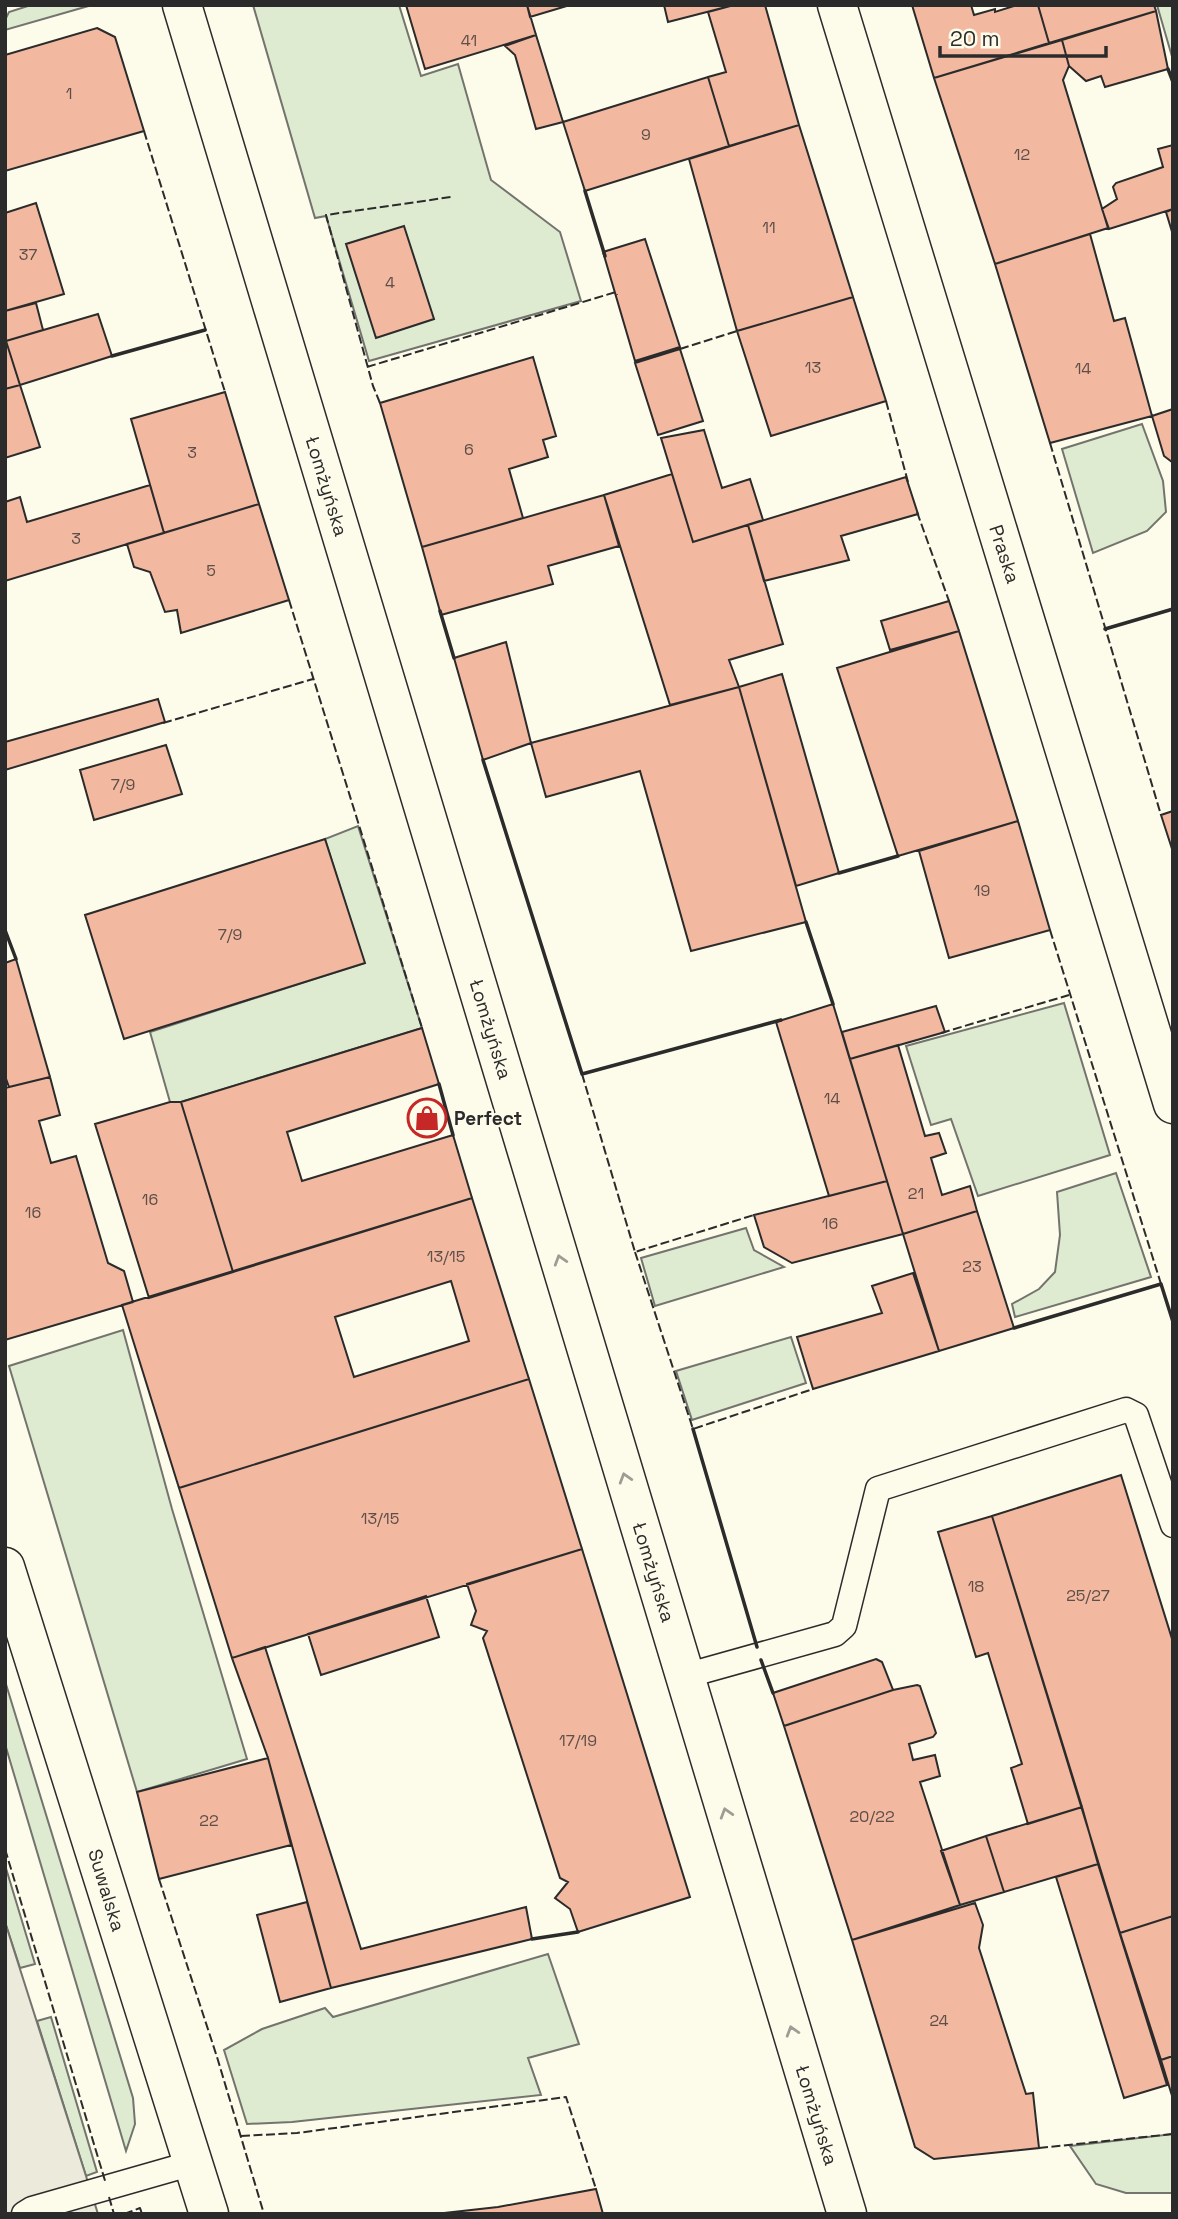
<svg xmlns="http://www.w3.org/2000/svg" width="1178" height="2219" viewBox="0 0 1178 2219" font-family="'Space Grotesk',sans-serif">
  <rect width="100%" height="100%" fill="#fdfbea"/>
  <path fill="#deebd1" stroke="#74746e" stroke-width="2" d="M31 5H92L5 30V20L9 12Z
    M253 5H399L421 76 458 64 491 180 560 232 581 301 369 361 326 216 315 218Z
    M1157 5H1173V60Z
    M1142 424 1163 481 1166 512 1147 531 1093 553 1062 449Z
    M358 826 422 1028 181 1102H170L150 1032 364 963 325 839Z
    M1064 1003 1110 1155 978 1196 951 1119 931 1125 906 1046Z
    M1116 1173 1151 1277 1015 1317 1012 1304 1039 1289 1055 1272 1060 1235 1057 1192Z
    M746 1228 754 1250 784 1267 655 1306 641 1258Z
    M123 1330 172 1509 247 1759 137 1792 9 1366Z
    M791 1337 806 1383 692 1420 676 1371Z
    M5 1681 133 2098 135 2124 126 2151 5 1744Z
    M5 1865 35 1964 20 1968 5 1922Z
    M548 1954 579 2044 528 2058 541 2095 292 2122 247 2124 224 2050 262 2029 325 2008 333 2017Z
    M51 2017 97 2172 86 2176 37 2021Z
    M1173 2134V2193H1126L1096 2184 1070 2146Z"/>
  <path fill="#eceadb" stroke="#74746e" stroke-width="2" d="M5 1922 86 2176 98 2214H5Z"/>
  <path fill="#f2b8a0" stroke="#2b2b2b" stroke-width="2" fill-rule="evenodd" d="M406 5H527L536 35 425 69Z
    M527 5H570L530 17Z
    M664 5H734L668 22Z
    M734 5H765L799 125 729 146 708 77 726 72 708 12Z
    M912 5H971L974 15 995 9V12L1017 5H1038L1049 43 934 78Z
    M1038 5H1154L1156 11 1049 43Z
    M1156 11 1168 69 1105 87 1101 76 1086 81 1069 66 1062 40Z
    M97 28 115 37 144 131 5 171V55Z
    M536 35 563 122 536 129 515 55 505 46Z
    M1062 40 1069 66 1063 80 1108 228 995 264 934 78Z
    M708 77 729 146 585 191 563 122Z
    M799 125 853 297 737 331 689 159Z
    M1173 145V209L1109 229 1102 209 1117 199 1113 187 1116 183 1163 167 1158 149Z
    M36 203 64 294 5 311V213Z
    M1173 209V235L1166 212Z
    M404 226 434 319 376 338 346 244Z
    M1090 234 1114 321 1125 318 1152 416 1050 443 995 264Z
    M645 239 680 347 635 361 603 252Z
    M853 297 886 401 771 436 737 331Z
    M36 303 43 330 6 341 5 311Z
    M98 314 112 356 20 385 6 341Z
    M6 341 20 385 5 389V342Z
    M680 349 703 421 658 435 635 363Z
    M533 357 556 436 543 440 548 457 509 469 523 518 422 547 380 403Z
    M20 385 40 447 5 458V389Z
    M225 392 259 504 164 533 131 419Z
    M1173 409V462H1172L1164 456 1152 416Z
    M704 430 722 488 750 479 763 520 693 542 661 438Z
    M672 474 693 542 748 525 783 644 729 660 739 687 670 705 604 495Z
    M906 477 918 514 841 536 849 560 764 581 748 525Z
    M150 485 164 533 5 581V502L20 497 27 522Z
    M604 495 619 546 548 566 553 584 441 615 422 547Z
    M259 504 289 600 181 633 177 610 165 612 150 572 134 567 127 544Z
    M949 601 959 631 890 650 881 621Z
    M959 631 1018 821 898 856 837 668Z
    M506 642 531 743 483 760 454 658Z
    M782 674 839 873 796 886 739 687Z
    M739 687 806 922 691 951 640 771 546 797 531 743Z
    M158 699 165 722 5 770V742Z
    M166 745 182 794 94 820 80 770Z
    M1173 811V852L1161 815Z
    M1018 821 1050 930 949 958 919 851Z
    M325 839 365 963 124 1039 85 915Z
    M16 959 50 1077 9 1087 5 1076V963Z
    M833 1004 887 1181 829 1196 776 1022Z
    M936 1006 945 1032 850 1059 842 1032Z
    M422 1028 439 1084 287 1132 302 1181 453 1135 472 1198 233 1272 181 1102Z
    M898 1045 925 1136 939 1133 946 1153 931 1158 942 1195 970 1186 977 1211 903 1234 850 1059Z
    M50 1077 60 1115 39 1121 51 1163 76 1156 108 1263 124 1271 133 1302 5 1340V1088Z
    M170 1102H181L233 1272 149 1298 95 1124Z
    M887 1181 903 1234 792 1263 764 1247 754 1215Z
    M472 1198 529 1379 179 1488 122 1305ZM451 1281 469 1341 354 1377 335 1317Z
    M977 1211 1014 1328 939 1351 903 1234Z
    M913 1273 939 1351 813 1389 797 1337 882 1313 872 1286Z
    M529 1379 582 1549 232 1658 179 1488Z
    M1121 1475 1173 1642V1916L1120 1933 992 1516Z
    M992 1516 1082 1807 1028 1824 1011 1768 1022 1764 988 1653 976 1657 938 1532Z
    M582 1549 690 1897 578 1932 570 1909 555 1898 568 1882 560 1878 483 1638 487 1631 471 1625 476 1611 467 1584Z
    M426 1596 439 1637 321 1675 308 1634Z
    M265 1647 361 1949 526 1907 532 1939 331 1988 268 1758 232 1658Z
    M876 1659 882 1662 893 1690 784 1726 773 1693Z
    M917 1685 920 1686 936 1733 933 1737 909 1744 913 1760 935 1755 940 1776 920 1782 960 1905 852 1940 784 1726 893 1690Z
    M268 1758 291 1845 159 1879 137 1792Z
    M1082 1807 1098 1864 1004 1892 986 1836Z
    M986 1836 1004 1892 960 1905 941 1851Z
    M1098 1864 1167 2085 1124 2098 1056 1877Z
    M307 1902 331 1988 280 2002 257 1915Z
    M975 1903 983 1925 979 1948 1026 2094 1033 2093 1039 2148 934 2159 915 2147 852 1940Z
    M1173 1916V2056L1161 2060 1120 1933Z
    M1173 2056V2099L1161 2060Z
    M596 2189 603 2214H435L498 2207Z"/>
  <g fill="none" stroke-linecap="round" stroke-linejoin="round">
    <defs>
      <path id="service" d="M685 1676 835 1634 844 1626 878 1489 1126 1410 1136 1415 1173 1525
        M24 2214 32 2209 193 2163"/>
      <path id="minor" d="M182 5 847 2214
        M837 5 1173 1104
        M5 1567 209 2214"/>
    </defs>
    <use href="#service" stroke="#2b2b2b" stroke-width="27"/>
    <use href="#minor" stroke="#2b2b2b" stroke-width="41"/>
    <use href="#service" stroke="#fdfbea" stroke-width="24"/>
    <use href="#minor" stroke="#fdfbea" stroke-width="38"/>
    <path stroke="#2b2b2b" stroke-width="2" stroke-dasharray="9 3.5" stroke-linecap="butt" d="M144 131 225 392
      M680 349 737 331
      M367 367 616 292 617 295
      M886 401 908 482
      M380 403 373 386 326 215 451 197
      M1050 443 1161 815
      M917 512 949 601
      M289 600 422 1028
      M163 723 313 679
      M1050 930 1161 1284
      M941 1033 1069 995
      M582 1074 635 1252 754 1215
      M635 1252 693 1429 813 1389
      M5 1849 106 2184
      M159 1879 217 2057 264 2214
      M241 2136 297 2133 566 2097 596 2189
      M1039 2148 1173 2134
      M109 2197 114 2214
      M124 2214 140 2208 142 2214"/>
    <path stroke="#2b2b2b" stroke-width="3.5" d="M1168 69 1173 82
      M585 191 605 256
      M112 356 205 330
      M440 611 454 658
      M1105 629 1173 609
      M483 760 582 1074 781 1020
      M839 873 898 856
      M806 922 833 1004
      M5 930 16 959
      M439 1084 453 1135
      M1014 1328 1161 1284 1173 1322
      M693 1429 757 1647
      M761 1660 773 1693
      M532 1939 578 1932"/>
  </g>
  <defs><path id="oneway-chevron" d="M-2-3.5L2.5 0L-2 3.5" fill="none" stroke-width="1.6" stroke-linecap="round" stroke-linejoin="round" transform="scale(1.75)"/></defs>
  <g stroke="#9e9d94">
    <use href="#oneway-chevron" transform="translate(560 1260) rotate(-107)"/>
    <use href="#oneway-chevron" transform="translate(625 1478) rotate(-107)"/>
    <use href="#oneway-chevron" transform="translate(726 1813) rotate(-107)"/>
    <use href="#oneway-chevron" transform="translate(792 2031) rotate(-107)"/>
  </g>
  <defs>
    <symbol id="shop-ring" viewBox="-11 -11 22 22"><circle r="9.5" fill="#fdfbea" stroke="#c62828" stroke-width="1.5"/><path d="M-5-2.5h2.3a2.7 3.5 0 0 1 5.4 0H5L5.5 6h-11ZM-1.5-2.5h3a1.5 2.3 0 0 0-3 0Z" fill="#c62828"/></symbol>
  </defs>
  <g fill-rule="evenodd">
    <use href="#shop-ring" x="405" y="1096" width="44" height="44"/>
  </g>
  <g text-anchor="middle" stroke-width="5" stroke-linejoin="round" paint-order="stroke">
    <g font-size="16" fill="#5d4e48">
      <text x="469" y="46">41</text>
      <text x="69" y="99">1</text>
      <text x="646" y="140">9</text>
      <text x="1022" y="160">12</text>
      <text x="769" y="233">11</text>
      <text x="28" y="260">37</text>
      <text x="390" y="288">4</text>
      <text x="813" y="373">13</text>
      <text x="1083" y="374">14</text>
      <text x="469" y="455">6</text>
      <text x="192" y="458">3</text>
      <text x="76" y="544">3</text>
      <text x="211" y="576">5</text>
      <text x="123" y="790">7/9</text>
      <text x="982" y="896">19</text>
      <text x="230" y="940">7/9</text>
      <text x="832" y="1104">14</text>
      <text x="916" y="1199">21</text>
      <text x="150" y="1205">16</text>
      <text x="33" y="1218">16</text>
      <text x="830" y="1229">16</text>
      <text x="446" y="1262">13/15</text>
      <text x="972" y="1272">23</text>
      <text x="380" y="1524">13/15</text>
      <text x="976" y="1592">18</text>
      <text x="1088" y="1601">25/27</text>
      <text x="578" y="1746">17/19</text>
      <text x="872" y="1822">20/22</text>
      <text x="209" y="1826">22</text>
      <text x="939" y="2026">24</text>
    </g>
    <g font-size="19" fill="#2b2b2b" stroke="#fdfbea">
      <text transform="translate(327 486) rotate(73)" y="7">Łomżyńska</text>
      <text transform="translate(1005 554) rotate(72)" y="7">Praska</text>
      <text transform="translate(491 1029) rotate(73)" y="7">Łomżyńska</text>
      <text transform="translate(654 1572) rotate(73)" y="7">Łomżyńska</text>
      <text transform="translate(107 1890) rotate(73)" y="7">Suwalska</text>
      <text transform="translate(817 2115) rotate(73)" y="7">Łomżyńska</text>
    </g>
    <g font-size="19" font-weight="bold" fill="#2b2b2b" stroke="#fdfbea" text-anchor="start">
      <text x="454" y="1125">Perfect</text>
    </g>
  </g>
  <rect width="1178" height="2219" fill="none" stroke="#2b2b2b" stroke-width="14"/>
  <path d="M940 46v10h166v-10" fill="none" stroke="#2b2b2b" stroke-width="3.5"/>
  <text x="950" y="46" font-size="21" fill="#2b2b2b" stroke="#fdfbea" stroke-width="5" paint-order="stroke">20 m</text>
</svg>
